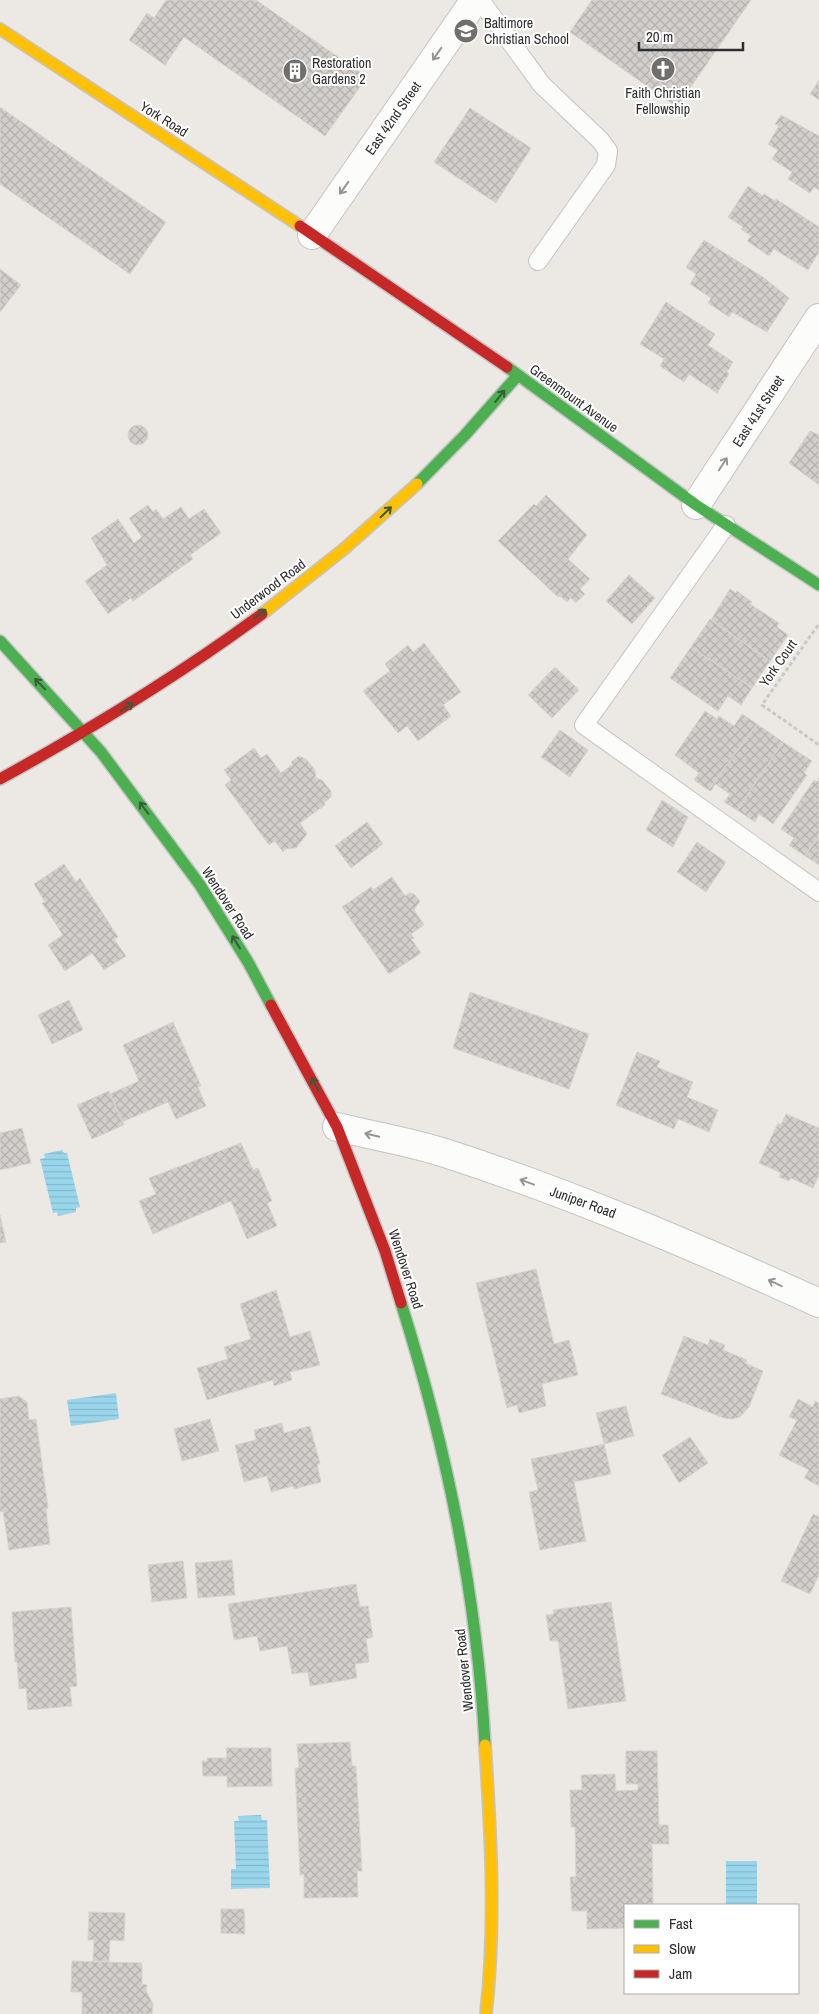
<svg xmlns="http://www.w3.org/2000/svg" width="819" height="2014" viewBox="0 0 819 2014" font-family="'Archivo Narrow',sans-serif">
  <defs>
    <pattern id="water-rules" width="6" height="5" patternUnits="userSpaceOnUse" patternTransform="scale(1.25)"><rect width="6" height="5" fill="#99d6ec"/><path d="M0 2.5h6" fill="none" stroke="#84b8cb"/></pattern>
    <pattern id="building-cross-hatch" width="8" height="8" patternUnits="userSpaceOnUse" patternTransform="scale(1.25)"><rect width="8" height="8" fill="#d1cecb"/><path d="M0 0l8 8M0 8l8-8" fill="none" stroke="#b4b1af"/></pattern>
  </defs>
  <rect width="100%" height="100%" fill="#ece8e4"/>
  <path fill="url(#water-rules)" d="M62 1150 64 1153H67L80 1207 76 1208V1212L58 1216 57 1212 53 1213 40 1159 45 1158 44 1154Z
    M116 1393 119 1419 71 1426 67 1400Z
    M261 1815 262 1820H267L270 1888 231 1889V1869H236L234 1821H239L238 1816Z
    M726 1861H757V1905H726Z"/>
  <path fill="url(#building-cross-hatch)" stroke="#d7d4d0" d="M166 0H256L367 77 325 136 184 37 165 65 129 40 147 13 154 18Z
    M592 0H751L677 107 570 32Z
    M819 80V100L810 94Z
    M0 107 166 222 130 274 0 184Z
    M470 108 531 148 496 203 434 162Z
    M781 115 819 136V190L814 187 810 193 788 179 792 172 772 159 778 150 768 144 779 126 775 124Z
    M748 186 763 196 764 194 775 201 776 199 819 227V252L808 270 774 249 769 256 747 241 751 236 741 229 743 227 728 217Z
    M704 240 763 277 789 298 767 332 732 312 729 317 708 303 711 298 690 284 696 274 686 267Z
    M0 269 21 285 0 312Z
    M666 302 715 334 708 345 733 362 727 372 729 374 717 393 689 374 684 382 660 366 664 359 640 344Z
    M128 435a10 10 0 1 1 20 0a10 10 0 1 1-20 0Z
    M810 431 819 435V485L789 463Z
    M546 495 587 535 568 559 590 579 580 589 585 594 576 603 571 598 567 602 560 596 558 597 498 541 534 504 536 506Z
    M148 505 153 512 156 509 163 519 181 507 189 519 204 509 221 533 190 555 193 559 133 601 131 598 108 614 85 581 107 565 91 538 118 519 134 543 142 537 129 518Z
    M629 575 655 598 632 624 606 601Z
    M730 589 736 593 737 591 752 602 750 604 779 623 777 627 788 635 770 661 711 620Z
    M710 619 770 661 752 688 691 647Z
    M424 643 461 692 443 705 451 716 418 741 407 726 398 733 363 691 390 671 385 664 408 645 413 652Z
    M691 647 752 688 741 705 728 696 718 711 670 678Z
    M555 667 579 690 552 718 528 695Z
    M705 711 717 719 719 716 734 726 742 714 757 724 708 790 694 780 699 773 675 755Z
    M757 724 783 742 737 810 724 802 730 794 715 784 711 791 708 790Z
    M560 730 588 750 570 777 541 757Z
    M783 742 812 761 804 773 807 775 773 824 759 814 755 822 737 810Z
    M254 748 261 758 267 754 281 773 293 764 291 762 299 756 306 759 315 770 316 778 322 780 331 791V797L324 803 325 805 300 823 307 834 296 848 286 849 283 852 275 841 269 845 225 785 231 780 224 770Z
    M819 778V835L805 856 789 845 794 838 781 829 814 780 817 782Z
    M662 800 688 817 673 847 646 830Z
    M367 822 383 844 351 868 335 846Z
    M819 835V865L805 856Z
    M697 842 726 862 706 892 677 872Z
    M64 864 76 882 80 878 118 937 114 939 126 956 104 970 92 953 65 971 48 945 63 935 42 903 45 902 34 884Z
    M392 877 405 896 409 893 414 894 420 901 414 910 424 925 411 934 414 938 411 939 421 953 389 974 342 907 371 887 373 890Z
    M470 992 589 1034 569 1089 453 1048Z
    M69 1000 83 1030 52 1044 38 1015Z
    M173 1022 201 1086 198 1087 206 1106 176 1119 168 1102 122 1122 110 1094 139 1081 123 1045Z
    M637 1052 660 1061 657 1067 693 1082 687 1097 718 1110 709 1132 678 1119 674 1129 616 1105Z
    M109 1091 124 1125 92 1139 77 1105Z
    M786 1114 819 1128V1175L813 1188 791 1178 789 1181 779 1177 781 1173 759 1163 778 1123 781 1125Z
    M22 1128 31 1163 0 1170V1133Z
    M241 1143 253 1170 258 1168 272 1201 267 1203 277 1226 247 1239 231 1201 153 1234 139 1201 156 1194 149 1178Z
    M0 1215 6 1242 0 1243Z
    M536 1269 554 1344 569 1340 578 1375 542 1384 546 1406 519 1413 517 1405 507 1408 476 1283Z
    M276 1290 290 1337 310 1331 320 1365 290 1372 292 1380 274 1386 273 1380 207 1400 197 1368 228 1359 224 1347 251 1339 240 1304Z
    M684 1336 708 1345 710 1339 725 1345 723 1350 747 1360 745 1363 763 1371 749 1407 740 1417 732 1419 724 1418 661 1394Z
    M19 1396 27 1402 29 1420 36 1419 48 1508 46 1509 50 1544 9 1550 3 1511 0 1512V1399Z
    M798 1399 813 1407 815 1401 819 1403V1486L804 1478 809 1470 779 1455 797 1420 789 1417Z
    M626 1406 634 1436 604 1444 596 1413Z
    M210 1419 219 1451 182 1461 174 1429Z
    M282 1423 284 1433 310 1426 320 1464H317L321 1482 294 1489 293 1486 271 1492 267 1476 244 1482 235 1445 256 1440 254 1430Z
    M690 1437 708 1463 679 1483 662 1455Z
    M604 1444 611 1474 574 1482 586 1541 540 1550 529 1492 538 1490 531 1459Z
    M813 1514 819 1517V1575L810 1594 781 1581Z
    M232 1560 235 1595 198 1598 195 1563Z
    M183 1561 187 1598 152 1602 148 1565Z
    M356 1584 360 1607 368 1606 373 1637 366 1639 369 1662 355 1664 357 1678 310 1686 308 1672 292 1674 287 1646 260 1651 257 1636 234 1640 228 1604Z
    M611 1602 626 1701 568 1709 558 1641H550L546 1615 554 1614 553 1610Z
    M71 1607 77 1686 70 1687 72 1706 28 1710 26 1688 19 1689 17 1662H15L12 1612Z
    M350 1742 352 1766H356L362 1871H357L358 1897 304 1898V1874L300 1875V1872L295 1768H299L297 1744Z
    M226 1748H271L272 1786 227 1787V1776H203L202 1761H208L207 1758H227Z
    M626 1751H657L659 1825H668L669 1844H652L653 1905H625V1928L587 1929V1911H572L570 1877H576L575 1827H571L570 1790H582L581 1775 615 1774 616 1791 638 1790V1784H626Z
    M221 1909H244L245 1934 221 1933Z
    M89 1912 125 1913 124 1941 110 1940 109 1961H93L94 1940H88Z
    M72 1961 142 1963V1984L147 1985 146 1991 153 2004 152 2014H82V1992H71Z"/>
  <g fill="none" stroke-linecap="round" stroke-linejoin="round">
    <defs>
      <path id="lane" d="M480 0 542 85 600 140 608 151 606 165 538 261
        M726 525 584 725 819 892"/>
      <path id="street" d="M312 235 475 0
        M696 505 819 318
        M337 1127C374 1136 412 1142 448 1154 575 1195 698 1248 819 1303"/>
      <path id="fast" d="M507 367 696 505 819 585
        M417 484 465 435 518 375
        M0 641 101 752 200 885 248 962 271 1005
        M401 1303C446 1446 477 1594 485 1745"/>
      <path id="slow" d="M0 29 300 226
        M262 614 344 549 417 484
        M485 1745C491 1835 496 1924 486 2014"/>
      <path id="jam" d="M300 226 507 367
        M0 779C91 729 178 676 262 614
        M271 1005 337 1127 385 1251 401 1303"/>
    </defs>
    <use href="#lane" stroke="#c5c4c5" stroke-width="20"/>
    <use href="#street" stroke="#c5c4c5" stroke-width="30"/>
    <use href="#fast" stroke="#c5c4c5" stroke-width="14"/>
    <use href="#slow" stroke="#c5c4c5" stroke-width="14"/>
    <use href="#jam" stroke="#c5c4c5" stroke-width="14"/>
    <path stroke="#c9c9c8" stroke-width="3" stroke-dasharray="4 2.5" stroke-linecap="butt" d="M818 625 762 705 819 745"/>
    <use href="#lane" stroke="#fcfcfb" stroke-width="18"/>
    <use href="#street" stroke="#fcfcfb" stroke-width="28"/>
    <use href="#fast" stroke="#4caf50" stroke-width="11"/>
    <use href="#slow" stroke="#ffc107" stroke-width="11"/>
    <use href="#jam" stroke="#c62828" stroke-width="11"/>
  </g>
  <defs><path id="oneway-shaft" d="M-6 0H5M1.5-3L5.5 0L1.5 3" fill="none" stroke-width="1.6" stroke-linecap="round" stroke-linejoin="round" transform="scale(1.25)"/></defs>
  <g stroke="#959594">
    <use href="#oneway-shaft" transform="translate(437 54) rotate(125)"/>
    <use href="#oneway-shaft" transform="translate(344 188) rotate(125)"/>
    <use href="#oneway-shaft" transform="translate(723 464) rotate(-57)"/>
    <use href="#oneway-shaft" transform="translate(372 1135) rotate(-167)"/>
    <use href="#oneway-shaft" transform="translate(527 1182) rotate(-160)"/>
    <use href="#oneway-shaft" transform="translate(775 1283) rotate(-155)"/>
  </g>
  <g stroke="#385b3a">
    <use href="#oneway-shaft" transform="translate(500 396) rotate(-51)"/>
    <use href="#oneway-shaft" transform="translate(386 512) rotate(-44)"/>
    <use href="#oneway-shaft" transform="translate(260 614) rotate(-37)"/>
    <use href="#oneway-shaft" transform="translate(40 684) rotate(-134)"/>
    <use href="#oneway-shaft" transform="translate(127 707) rotate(-33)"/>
    <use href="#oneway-shaft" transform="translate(144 808) rotate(-127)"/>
    <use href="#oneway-shaft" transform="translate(236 942) rotate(-122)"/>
    <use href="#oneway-shaft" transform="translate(315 1084) rotate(-118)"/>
  </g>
  <defs>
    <symbol id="school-disc" viewBox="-11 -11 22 22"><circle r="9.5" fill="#706f6e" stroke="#fff"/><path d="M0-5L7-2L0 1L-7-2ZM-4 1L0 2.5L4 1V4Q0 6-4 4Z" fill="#fff"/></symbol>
    <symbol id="church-disc" viewBox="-11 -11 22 22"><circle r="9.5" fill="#706f6e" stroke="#fff"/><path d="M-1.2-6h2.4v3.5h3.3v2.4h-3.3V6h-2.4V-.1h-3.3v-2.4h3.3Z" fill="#fff"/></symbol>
    <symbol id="building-disc" viewBox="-11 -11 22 22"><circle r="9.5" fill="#706f6e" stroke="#fff"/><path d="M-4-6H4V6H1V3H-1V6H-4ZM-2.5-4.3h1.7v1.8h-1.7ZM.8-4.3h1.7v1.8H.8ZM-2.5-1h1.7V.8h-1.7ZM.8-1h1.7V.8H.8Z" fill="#fff"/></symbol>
  </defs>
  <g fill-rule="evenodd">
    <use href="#school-disc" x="452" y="17" width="28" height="28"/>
    <use href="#church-disc" x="649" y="55" width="28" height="28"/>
    <use href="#building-disc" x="281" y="57" width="28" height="28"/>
  </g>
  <g text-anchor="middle" stroke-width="4" stroke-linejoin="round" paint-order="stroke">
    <g font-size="14" fill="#2e2e2e" stroke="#fff" text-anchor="start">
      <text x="484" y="28">Baltimore<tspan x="484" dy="16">Christian School</tspan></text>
      <text x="312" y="68">Restoration<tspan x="312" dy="16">Gardens 2</tspan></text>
      <text x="663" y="98" text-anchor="middle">Faith Christian<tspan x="663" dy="16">Fellowship</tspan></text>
    </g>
    <g font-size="14" fill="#2e2e2e" stroke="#fff">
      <text transform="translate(393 118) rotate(-55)" y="5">East 42nd Street</text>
      <text transform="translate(164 119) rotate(32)" y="5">York Road</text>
      <text transform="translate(574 398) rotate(36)" y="5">Greenmount Avenue</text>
      <text transform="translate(758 411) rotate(-57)" y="5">East 41st Street</text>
      <text transform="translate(268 589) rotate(-37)" y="5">Underwood Road</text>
      <text transform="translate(778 663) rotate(-55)" y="5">York Court</text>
      <text transform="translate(228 903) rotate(57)" y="5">Wendover Road</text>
      <text transform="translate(583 1202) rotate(20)" y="5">Juniper Road</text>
      <text transform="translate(406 1269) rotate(72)" y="5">Wendover Road</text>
      <text transform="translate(464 1670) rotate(-96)" y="5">Wendover Road</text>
    </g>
  </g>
  <rect x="624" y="1904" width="175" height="90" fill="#ffffff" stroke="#ababab"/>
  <rect x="634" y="1920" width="25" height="8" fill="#4caf50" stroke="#ababab"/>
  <text x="669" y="1929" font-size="15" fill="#2e2e2e">Fast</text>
  <rect x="634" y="1945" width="25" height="8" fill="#ffc107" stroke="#ababab"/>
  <text x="669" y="1954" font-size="15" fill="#2e2e2e">Slow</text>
  <rect x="634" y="1970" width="25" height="8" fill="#c62828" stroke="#ababab"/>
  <text x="669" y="1979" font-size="15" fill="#2e2e2e">Jam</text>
  <path d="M639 42v8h104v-8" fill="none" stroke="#2e2e2e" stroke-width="2.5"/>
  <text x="646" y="42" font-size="15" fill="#2e2e2e" stroke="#ffffff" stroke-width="4" paint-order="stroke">20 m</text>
</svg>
